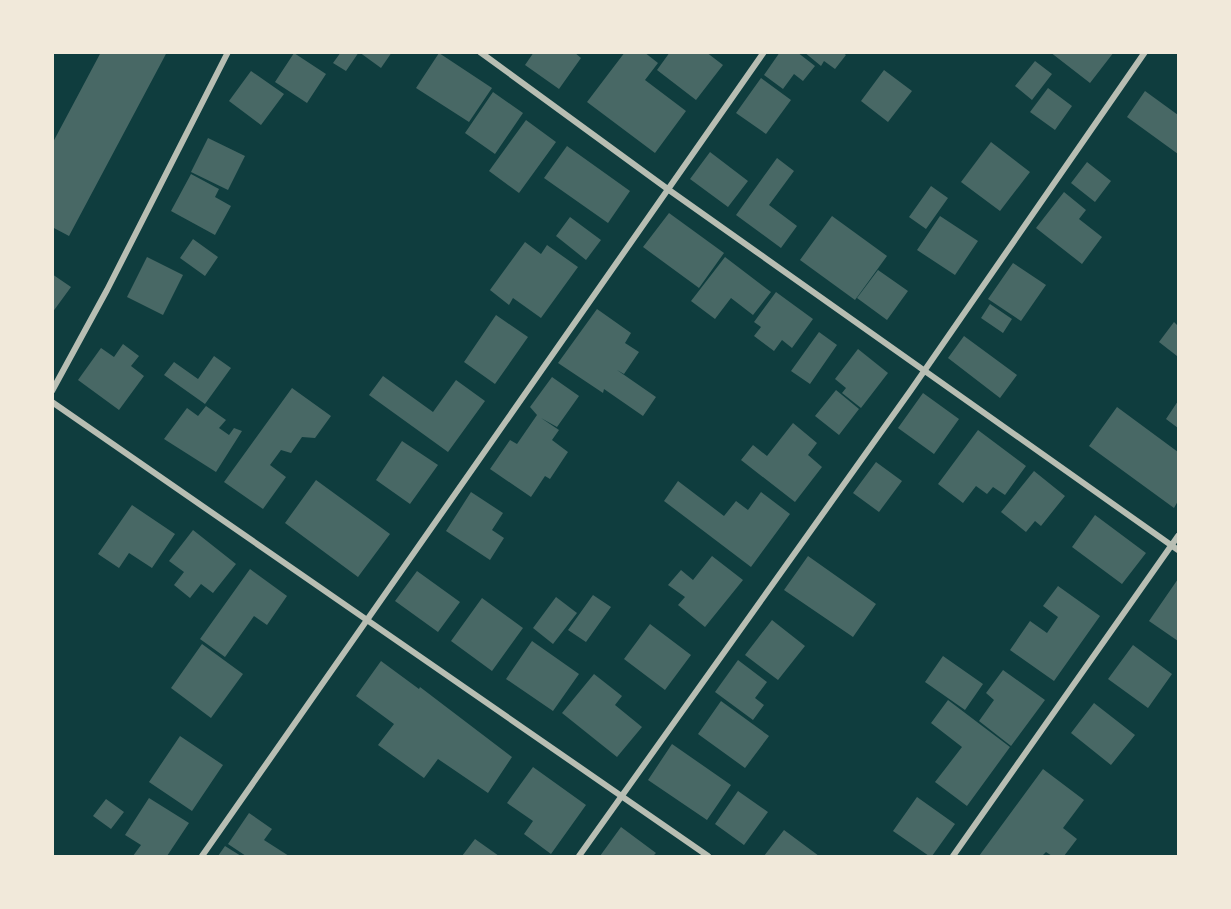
<svg xmlns="http://www.w3.org/2000/svg" width="1231" height="909" viewBox="0 0 1231 909" font-family="'Titillium Web',sans-serif">
  <rect width="100%" height="100%" fill="#0f3d3e"/>
  <path fill="#486865" d="M101 52H167L69 236 52 227V144Z
    M341 52H359L346 71 333 63Z
    M359 52H392L381 68Z
    M534 52H574L581 58 559 89 525 65Z
    M625 52H644L658 63 645 80 686 111 655 153 587 102Z
    M670 52H706L723 65 696 100 657 70Z
    M780 52H797L815 66 803 81 794 74 783 89 764 75Z
    M804 52H842L846 55 835 69 824 61 821 66Z
    M1050 52H1114L1090 83Z
    M294 53 326 74 307 103 275 82Z
    M439 53 492 88 469 122 416 88Z
    M1035 61 1052 74 1032 100 1015 86Z
    M884 70 912 91 888 122 861 101Z
    M251 71 284 94 261 125 229 101Z
    M761 78 791 100 766 134 736 113Z
    M1048 88 1072 106 1055 130 1030 112Z
    M1145 91 1178 115V154L1127 117Z
    M493 92 523 113 495 154 465 133Z
    M526 120 556 142 519 193 489 171Z
    M208 138 245 156 228 190 191 172Z
    M991 142 1030 172 1000 211 961 182Z
    M567 146 630 191 608 223 544 178Z
    M710 152 748 181 728 207 690 179Z
    M777 158 794 171 769 205 797 226 781 248 736 215Z
    M1087 162 1111 181 1095 202 1071 183Z
    M191 174 219 189 215 197 231 206 215 235 171 211Z
    M931 186 948 198 926 229 909 217Z
    M1064 192 1086 210 1079 219 1102 237 1082 264 1036 228Z
    M669 213 724 253 699 288 643 247Z
    M832 216 887 256 855 300 800 260Z
    M940 216 978 241 955 275 917 250Z
    M570 217 601 240 586 260 556 236Z
    M193 239 218 257 205 276 180 258Z
    M525 242 541 254 547 245 578 267 541 318 513 298 509 305 490 290Z
    M147 257 183 275 163 315 127 297Z
    M725 257 771 292 753 315 731 298 715 319 691 301Z
    M1013 263 1046 285 1021 321 988 299Z
    M878 270 908 291 887 320 857 298Z
    M52 274 71 287 52 313Z
    M776 292 813 319 792 348 782 340 774 351 754 336 761 327 754 322Z
    M990 304 1012 319 1003 333 981 318Z
    M597 309 631 333 625 343 639 352 624 374 617 370 656 397 643 416 604 389 603 393 558 363Z
    M496 315 528 337 495 384 464 362Z
    M1174 322 1178 326 1177 356 1159 342Z
    M819 332 837 345 810 384 791 371Z
    M964 336 1017 375 1000 398 948 358Z
    M123 344 139 356 131 366 144 376 119 410 78 380 101 348 114 357Z
    M858 349 888 373 861 408 842 393 846 388 835 379Z
    M214 356 231 368 205 404 164 375 174 362 198 379Z
    M383 376 433 412 456 380 485 401 448 452 369 395Z
    M552 377 579 396 557 427 541 418 559 430 552 440 568 452 550 479 545 476 531 497 490 469 510 440 517 444 537 415 530 407Z
    M292 388 331 416 315 438 302 437 291 453 281 450 270 465 286 477 263 509 224 482Z
    M836 390 859 409 839 435 815 416Z
    M923 393 959 419 934 454 898 428Z
    M1178 401V428L1166 419Z
    M206 406 226 420 219 428 229 435 234 428 242 431 216 472 164 439 187 408 198 416Z
    M1117 407 1178 452V501L1174 508 1089 446Z
    M793 423 817 443 808 455 822 467 795 502 741 460 753 445 767 456Z
    M978 430 1026 466 1005 495 993 487 987 494 976 486 963 503 938 484Z
    M402 441 438 465 410 504 376 480Z
    M876 462 902 481 879 512 853 493Z
    M1034 471 1065 496 1041 526 1035 521 1026 532 1001 512Z
    M316 480 390 534 358 577 285 523Z
    M678 481 724 516 736 501 748 510 761 492 790 514 751 567 664 501Z
    M471 492 503 513 492 530 504 538 490 560 446 531Z
    M132 505 175 534 152 568 129 553 119 568 98 554Z
    M1095 515 1146 553 1122 584 1072 547Z
    M193 530 236 564 213 593 201 584 190 598 174 585 184 572 169 561Z
    M712 556 743 580 705 627 678 605 685 597 668 585 681 570 693 580Z
    M808 556 876 604 853 637 784 590Z
    M250 569 287 596 267 625 254 616 225 657 200 639Z
    M417 571 460 602 438 632 395 601Z
    M1178 579V641L1149 621Z
    M1058 586 1100 616 1054 681 1010 650 1030 621 1047 633 1058 617 1043 606Z
    M593 595 611 607 586 642 568 630Z
    M556 597 577 613 553 644 533 628Z
    M482 598 523 628 492 671 451 641Z
    M772 620 805 646 778 680 745 655Z
    M650 624 691 655 665 690 624 659Z
    M532 641 579 674 553 711 506 679Z
    M202 644 243 674 211 718 171 688Z
    M1133 645 1172 674 1148 708 1108 679Z
    M943 656 983 684 965 710 925 682Z
    M738 660 767 682 755 698 764 705 753 720 715 692Z
    M381 661 419 689 420 687 512 757 488 793 438 759 424 778 378 745 394 724 356 696Z
    M1003 670 1045 700 1011 746 979 721 994 700 986 693Z
    M594 674 622 696 615 705 642 727 617 757 562 713Z
    M948 700 1010 747 967 806 935 782 962 747 931 723Z
    M721 701 769 736 745 768 698 734Z
    M1094 703 1135 735 1111 765 1071 733Z
    M180 736 223 765 192 811 149 782Z
    M672 744 731 785 707 820 648 780Z
    M533 767 586 805 551 854 524 834 533 821 507 803Z
    M1043 769 1084 800 1063 828 1077 839 1064 856H1052L1046 852 1042 856H979Z
    M738 791 768 812 744 845 715 824Z
    M917 797 955 824 932 856H929L893 831Z
    M149 798 189 823 167 856H133L141 845 125 835Z
    M106 799 124 812 111 829 93 816Z
    M249 813 272 829 264 840 289 856H246L228 844Z
    M621 827 656 853 653 856H600Z
    M784 830 819 856H764Z
    M475 839 499 856H462Z
    M225 846 241 856H218Z"/>
  <g fill="none" stroke-linecap="round" stroke-linejoin="round">
    <path stroke="#b8beb3" stroke-width="6" d="M480 52 669 190 1178 550
      M52 391 107 290 228 52
      M52 402 708 856
      M202 856 764 52
      M579 856 911 390 1145 52
      M953 856 1178 536"/>
  </g>
  <rect width="1231" height="909" fill="none" stroke="#f1e9da" stroke-width="108"/>
</svg>
